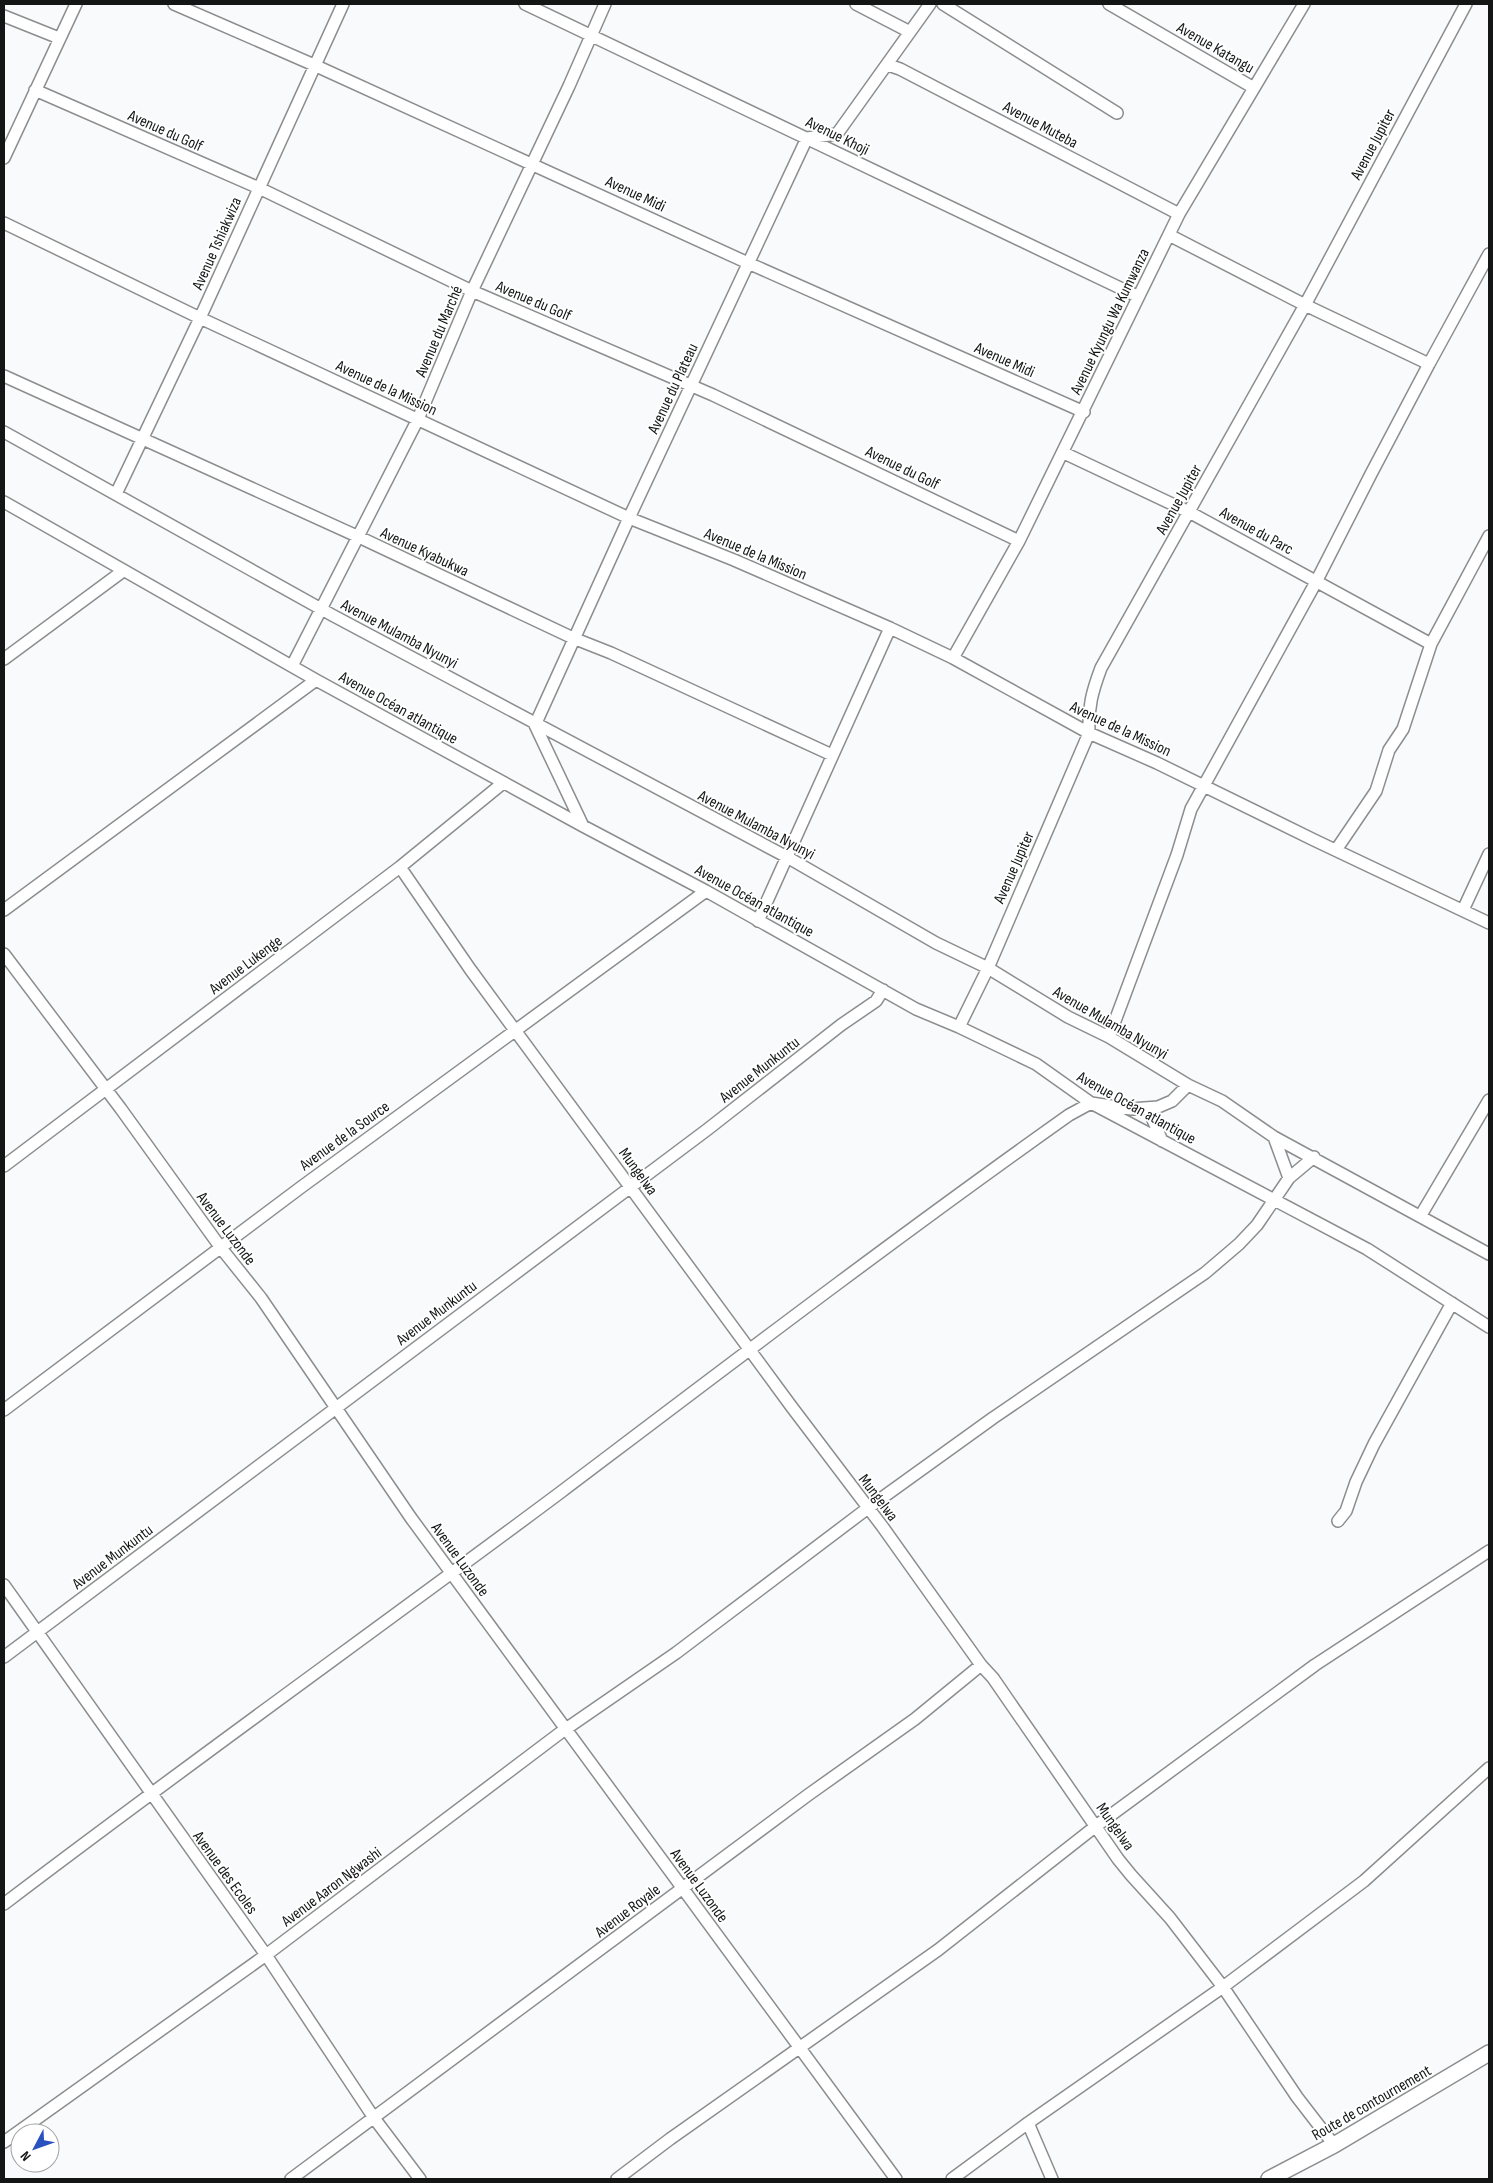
<svg xmlns="http://www.w3.org/2000/svg" width="1493" height="2183" viewBox="0 0 1493 2183" font-family="'Sofia Sans Condensed',sans-serif">
  <rect width="100%" height="100%" fill="#f8fafc"/>
  <g fill="none" stroke-linecap="round" stroke-linejoin="round">
    <defs>
      <path id="street" d="M174 4 314 65 748 263 1084 412
        M525 4 1137 296
        M856 4 910 32
        M943 4 1117 113
        M1109 4 1254 88
        M4 16 59 38
        M888 65 900 69 1179 214
        M35 90 259 188 472 291 713 395 1019 541
        M4 158 76 4
        M4 223 200 318 629 518 734 560 890 628 953 658 1089 733 1157 763 1314 840 1489 923
        M1169 235 1305 305 1429 364 1489 254
        M4 376 359 537 573 638 611 653 832 755
        M4 432 332 615 787 857 936 943 988 968 1068 1017 1109 1037 1188 1085 1222 1101 1274 1137 1489 1254
        M1064 453 1189 512 1431 644
        M116 494 200 318 343 4
        M4 502 316 680 583 826 706 891 916 1009 959 1027 1036 1064 1091 1103 1367 1249 1489 1327
        M953 658 1019 541 1179 214 1304 4
        M4 659 123 571
        M292 666 418 419 472 291 569 86 605 4
        M583 826 535 725 629 518 807 138 837 134 930 4
        M1336 850 1376 791 1389 750 1403 729 1431 644 1489 536
        M400 867 470 969 791 1406 882 1526 981 1665 993 1678 1118 1859 1131 1875 1170 1918 1223 1987 1297 2097 1334 2145
        M4 910 316 680
        M1463 910 1489 854
        M758 921 890 628
        M4 954 121 1109 221 1248 261 1298 411 1518 896 2179
        M959 1027 988 968 1089 733C1088 707 1092 692 1101 668L1305 305 1466 4
        M1109 1037 1177 855 1191 809 1316 582 1371 474 1429 364
        M1148 1108 1162 1141
        M1274 1137 1289 1178
        M4 1166 400 867 503 783
        M1421 1215 1489 1100
        M4 1410 300 1188 706 891
        M1338 1521 1346 1511 1356 1482 1374 1444 1452 1303
        M4 1585 266 1955 374 2118 420 2179
        M4 1657 708 1129 841 1025 876 1001 883 990
        M4 1904C188 1764 376 1630 561 1492 729 1365 897 1237 1069 1115L1091 1103 1131 1109 1158 1107 1172 1101 1188 1085
        M1028 2123 1052 2179
        M4 2142 266 1955 560 1733 676 1653 868 1508 993 1418 1205 1273 1239 1244 1257 1225 1289 1178 1314 1157
        M291 2179 808 1795 915 1719 981 1665
        M617 2179 670 2139 938 1950 1096 1826 1315 1665 1489 1551
        M952 2179 1028 2123 1223 1987 1364 1881 1489 1768"/>
      <path id="secondary" d="M1269 2179 1334 2145 1489 2053"/>
    </defs>
    <use href="#street" stroke="#8b8d8e" stroke-width="14"/>
    <use href="#secondary" stroke="#8b8d8e" stroke-width="18"/>
    <use href="#street" stroke="#fff" stroke-width="11"/>
    <use href="#secondary" stroke="#fff" stroke-width="15"/>
  </g>
  <g text-anchor="middle" stroke-width="4" stroke-linejoin="round" paint-order="stroke">
    <g font-size="16" fill="#141515" stroke="#fff">
      <text transform="translate(1216 47) rotate(30)" y="6">Avenue Katangu</text>
      <text transform="translate(1041 124) rotate(28)" y="6">Avenue Muteba</text>
      <text transform="translate(166 130) rotate(24)" y="6">Avenue du Golf</text>
      <text transform="translate(838 135) rotate(26)" y="6">Avenue Khoji</text>
      <text transform="translate(1372 144) rotate(-62)" y="6">Avenue Jupiter</text>
      <text transform="translate(636 193) rotate(25)" y="6">Avenue Midi</text>
      <text transform="translate(216 243) rotate(-66)" y="6">Avenue Tshiakwiza</text>
      <text transform="translate(534 300) rotate(23)" y="6">Avenue du Golf</text>
      <text transform="translate(1109 321) rotate(-64)" y="6">Avenue Kyungu Wa Kumwanza</text>
      <text transform="translate(438 331) rotate(-67)" y="6">Avenue du Marché</text>
      <text transform="translate(1005 359) rotate(24)" y="6">Avenue Midi</text>
      <text transform="translate(387 387) rotate(25)" y="6">Avenue de la Mission</text>
      <text transform="translate(672 388) rotate(-65)" y="6">Avenue du Plateau</text>
      <text transform="translate(903 467) rotate(26)" y="6">Avenue du Golf</text>
      <text transform="translate(1178 499) rotate(-61)" y="6">Avenue Jupiter</text>
      <text transform="translate(1257 530) rotate(29)" y="6">Avenue du Parc</text>
      <text transform="translate(425 551) rotate(25)" y="6">Avenue Kyabukwa</text>
      <text transform="translate(756 553) rotate(23)" y="6">Avenue de la Mission</text>
      <text transform="translate(400 633) rotate(28)" y="6">Avenue Mulamba Nyunyi</text>
      <text transform="translate(399 707) rotate(29)" y="6">Avenue Océan atlantique</text>
      <text transform="translate(1121 728) rotate(25)" y="6">Avenue de la Mission</text>
      <text transform="translate(757 824) rotate(28)" y="6">Avenue Mulamba Nyunyi</text>
      <text transform="translate(1013 867) rotate(-66)" y="6">Avenue Jupiter</text>
      <text transform="translate(755 900) rotate(29)" y="6">Avenue Océan atlantique</text>
      <text transform="translate(245 964) rotate(-37)" y="6">Avenue Lukenge</text>
      <text transform="translate(1111 1022) rotate(30)" y="6">Avenue Mulamba Nyunyi</text>
      <text transform="translate(759 1069) rotate(-38)" y="6">Avenue Munkuntu</text>
      <text transform="translate(1137 1107) rotate(29)" y="6">Avenue Océan atlantique</text>
      <text transform="translate(344 1135) rotate(-36)" y="6">Avenue de la Source</text>
      <text transform="translate(639 1171) rotate(54)" y="6">Mungelwa</text>
      <text transform="translate(227 1228) rotate(53)" y="6">Avenue Luzonde</text>
      <text transform="translate(436 1312) rotate(-37)" y="6">Avenue Munkuntu</text>
      <text transform="translate(879 1497) rotate(53)" y="6">Mungelwa</text>
      <text transform="translate(112 1556) rotate(-37)" y="6">Avenue Munkuntu</text>
      <text transform="translate(461 1559) rotate(54)" y="6">Avenue Luzonde</text>
      <text transform="translate(1116 1826) rotate(55)" y="6">Mungelwa</text>
      <text transform="translate(226 1872) rotate(54)" y="6">Avenue des Ecoles</text>
      <text transform="translate(700 1885) rotate(54)" y="6">Avenue Luzonde</text>
      <text transform="translate(331 1886) rotate(-37)" y="6">Avenue Aaron Ngwashi</text>
      <text transform="translate(627 1910) rotate(-37)" y="6">Avenue Royale</text>
      <text transform="translate(1371 2102) rotate(-30)" y="6">Route de contournement</text>
    </g>
  </g>
  <rect width="1493" height="2183" fill="none" stroke="#141515" stroke-width="10"/>
  <g transform="translate(35 2148) rotate(229)"><circle r="24" fill="#ffffff" stroke="#a1a1a1"/>
  <path d="M0-4L9 19L0 12L-9 19Z" fill="#2a51c0"/>
  <text y="-8" font-size="14" font-weight="bold" text-anchor="middle" fill="#141515">N</text>
  </g>
</svg>
